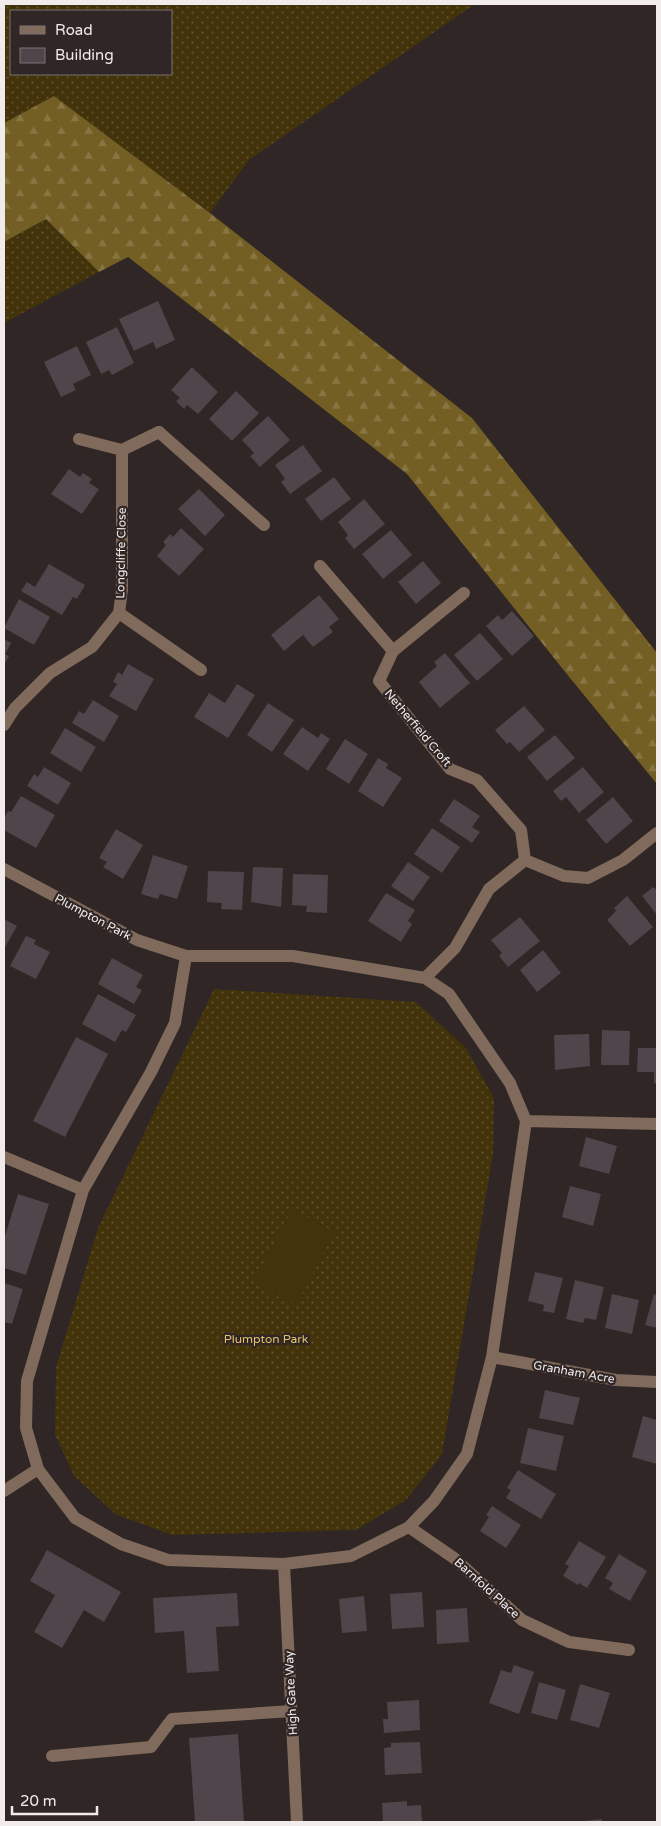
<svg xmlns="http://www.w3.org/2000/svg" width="661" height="1826" viewBox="0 0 661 1826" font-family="'Varela Round',sans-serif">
  <defs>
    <pattern id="grass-dots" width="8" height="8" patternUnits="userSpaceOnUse" patternTransform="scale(1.25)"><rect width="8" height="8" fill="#42330b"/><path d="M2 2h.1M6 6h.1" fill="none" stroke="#5e512f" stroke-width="1.8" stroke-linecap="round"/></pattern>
    <pattern id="forest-firs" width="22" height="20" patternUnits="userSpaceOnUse" patternTransform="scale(1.25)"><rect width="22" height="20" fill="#735e23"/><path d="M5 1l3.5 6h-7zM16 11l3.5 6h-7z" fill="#877543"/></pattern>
  </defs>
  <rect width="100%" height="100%" fill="#2f2625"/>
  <path fill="url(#grass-dots)" fill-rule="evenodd" d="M4 4H475L249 160 210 213 54 96 4 123ZM11 11H171V74H11Z
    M46 219 99 272 4 323V242Z
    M214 989 416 1002 466 1048 494 1098 493 1154 442 1454 406 1500 356 1530 172 1535 115 1514 74 1476 55 1435 56 1367 98 1228Z"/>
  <path fill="url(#forest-firs)" d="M54 96 210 213 472 418 657 653V784L570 678 407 474 128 257 99 272 46 219 4 242V123Z"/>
  <path fill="#42330b" d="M292 1209 334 1232 296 1305 253 1283Z"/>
  <path fill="#4f454a" d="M158 301 175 340 156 349 153 342 134 351 119 319Z
    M117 327 134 363 112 375 109 370 101 374 86 342Z
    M77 346 91 375 73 384 76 390 61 397 44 362Z
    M192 367 218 392 198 414 187 405 184 409 176 401 180 398 171 390Z
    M236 391 259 413 232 441 209 419Z
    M268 416 290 440 260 467 250 456 254 453 242 440Z
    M303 445 322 471 290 494 281 482 285 479 275 465Z
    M69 469 80 477 83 473 92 479 89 483 99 489 82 514 51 494Z
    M334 477 351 499 321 521 305 499Z
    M199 489 225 515 205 536 178 509Z
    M364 499 385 524 354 549 345 538 348 535 338 522Z
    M181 528 204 549 179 576 157 556 166 545 163 542 170 534 173 537Z
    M391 530 412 555 383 579 362 554Z
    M423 561 441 583 416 604 398 582Z
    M49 564 85 585 77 599 73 597 62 615 21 591 27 582 35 587Z
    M319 595 339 619 329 627 333 632 313 647 303 635 284 651 271 635Z
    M19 599 50 617 34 645 4 628Z
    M512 611 534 636 512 656 486 626 498 615 502 620Z
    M480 633 503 659 477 681 454 655Z
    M4 639 11 643 5 654 9 656 4 665Z
    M445 653 470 683 440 708 419 682 437 666 434 662Z
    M128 664 154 679 136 711 109 696 117 684 113 682 118 672 122 675Z
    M237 684 255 695 228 738 194 717 209 693 225 703Z
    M93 700 119 716 104 742 72 723 79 711 84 714Z
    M268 703 294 720 272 752 247 735Z
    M524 706 545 730 519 752 510 742 507 744 495 730Z
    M302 727 318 738 321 733 330 739 308 771 283 754Z
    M65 728 96 747 81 772 50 753Z
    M555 735 575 758 547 781 527 757Z
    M345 739 368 754 349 784 326 769Z
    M378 758 388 764 386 768 402 778 383 807 358 791Z
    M44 767 71 783 58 805 27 786 34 774 38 777Z
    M583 767 604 792 579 813 566 797 561 801 553 791Z
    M21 796 55 815 36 848 4 830V819L8 811 11 812Z
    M613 797 633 821 606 844 586 820Z
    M454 799 480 816 472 827 480 832 472 843 439 821Z
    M432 828 460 847 442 873 414 854Z
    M116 829 143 845 123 879 103 867 107 862 99 858Z
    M153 855 188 866 177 899 160 894 158 899 141 894Z
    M408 862 430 877 413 901 391 886Z
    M253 867 283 868 281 907 251 902Z
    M208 871 244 872 242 910 221 909 222 903 207 902Z
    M293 874 328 875 327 913 306 912 307 906 292 905Z
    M653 887 657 890V915L642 896Z
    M386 893 415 910 408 921 412 924 401 942 368 921Z
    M627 896 653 927 630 946 607 920 616 911 614 908Z
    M520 917 540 941 508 967 499 956 502 953 491 940Z
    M4 919 17 926 4 949Z
    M26 936 36 940 34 944 50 952 36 979 10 966Z
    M543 950 561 973 537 992 520 970Z
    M112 958 143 975 136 987 142 990 134 1004 98 984Z
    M98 994 136 1015 126 1032 122 1030 115 1042 82 1024Z
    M602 1030 630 1031 629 1065H601Z
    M589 1034 590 1066 555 1070 554 1035Z
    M76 1037 108 1054 65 1137 33 1121Z
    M638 1048H657V1084L654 1083V1072H637Z
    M586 1137 617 1146 609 1174 579 1166Z
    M570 1186 601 1194 593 1226 562 1217Z
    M18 1194 49 1204 26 1275 4 1268V1239Z
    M535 1272 563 1278 554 1313 543 1311 544 1305 528 1301Z
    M575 1280 604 1287 596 1320 585 1318 583 1323 566 1319Z
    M4 1283 23 1289 12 1324 4 1322Z
    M612 1294 639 1300 632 1334 605 1328Z
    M654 1294 657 1295V1328L645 1325Z
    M545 1390 580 1398 573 1425 539 1418Z
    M643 1416 657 1420V1464L632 1457Z
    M528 1428 564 1436 556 1471 520 1463Z
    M518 1470 556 1494 541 1519 506 1498 511 1490 507 1488Z
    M492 1506 521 1525 506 1548 480 1531 489 1517 486 1515Z
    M579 1541 606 1557 587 1588 579 1583 578 1585 563 1576 569 1566 565 1564Z
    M47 1550 121 1592 104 1622 84 1610 62 1648 34 1632 55 1595 30 1581Z
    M619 1554 647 1571 630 1601 609 1589 613 1583 605 1578Z
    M422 1592 424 1627 392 1629 390 1594Z
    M237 1593 239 1626 216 1627 219 1671 187 1673 184 1631 155 1633 153 1598Z
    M364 1596 367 1631 342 1633 339 1599Z
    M467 1608 469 1642 437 1644 436 1610Z
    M514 1665 534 1672 519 1714 489 1703 501 1670 511 1673Z
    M539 1682 566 1690 557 1720 531 1713Z
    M580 1684 610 1693 599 1728 570 1720Z
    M419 1700 420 1730 384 1733 383 1719H388L387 1702Z
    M238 1734 244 1822H195L189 1738Z
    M420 1742 422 1773 385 1775 384 1748 391 1747V1743Z
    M407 1801V1806L421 1805 422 1822H383L382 1803Z
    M602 1819V1822H583V1821Z"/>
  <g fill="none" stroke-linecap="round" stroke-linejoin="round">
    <path stroke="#806a5b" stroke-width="12" d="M159 432 264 525
      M320 566 393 651 464 593
      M119 613 201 670
      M52 1756 151 1747 172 1719 292 1711"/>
    <path stroke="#806a5b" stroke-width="12" d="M79 439 122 450 159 432
      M393 651 379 681 450 769 477 780 521 830 525 860 489 889 455 948 425 978
      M4 725 15 708 50 673 92 647 119 613 122 590V450
      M525 860 564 876 588 878 623 860 657 833
      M4 869 137 940 186 956H293L425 978 449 994 510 1083 526 1121 492 1357 467 1454 434 1501 409 1527 351 1556 284 1564 168 1560 121 1544 75 1518 38 1469 26 1428 27 1381 83 1190 151 1072 175 1023 186 956
      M526 1121 657 1124
      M4 1157 83 1190
      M492 1357 616 1380 657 1382
      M4 1491 38 1469
      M409 1527 454 1558 522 1620 569 1642 629 1650
      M284 1564 297 1822"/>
  </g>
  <g text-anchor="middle" stroke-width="4.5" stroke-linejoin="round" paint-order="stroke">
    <g font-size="12" fill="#f2ebeb" stroke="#2f2625">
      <text transform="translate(121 553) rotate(-89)" y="4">Longcliffe Close</text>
      <text transform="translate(418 728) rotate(50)" y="4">Netherfield Croft</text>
      <text transform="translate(93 917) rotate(28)" y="4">Plumpton Park</text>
      <text transform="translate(574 1372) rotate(10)" y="4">Granham Acre</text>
      <text transform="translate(487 1588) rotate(42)" y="4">Barnfold Place</text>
      <text transform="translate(291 1693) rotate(-93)" y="4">High Gate Way</text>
    </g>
    <g font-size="12" fill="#e2c16c" stroke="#2f2625">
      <text x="266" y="1343">Plumpton Park</text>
    </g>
  </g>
  <rect width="661" height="1826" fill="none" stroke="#f2ebeb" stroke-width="10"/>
  <rect x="10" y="10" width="162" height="65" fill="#2f2625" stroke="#7d7574"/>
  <rect x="20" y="26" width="25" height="8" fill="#806a5b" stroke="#7d7574"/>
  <text x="55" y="35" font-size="15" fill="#f2ebeb">Road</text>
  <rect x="20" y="48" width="25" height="15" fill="#4f454a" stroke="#7d7574"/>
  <text x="55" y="60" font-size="15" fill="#f2ebeb">Building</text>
  <path d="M12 1806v8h85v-8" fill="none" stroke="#f2ebeb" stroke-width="2.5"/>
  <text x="20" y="1806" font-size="15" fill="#f2ebeb" stroke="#2f2625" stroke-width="4" paint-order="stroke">20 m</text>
</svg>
